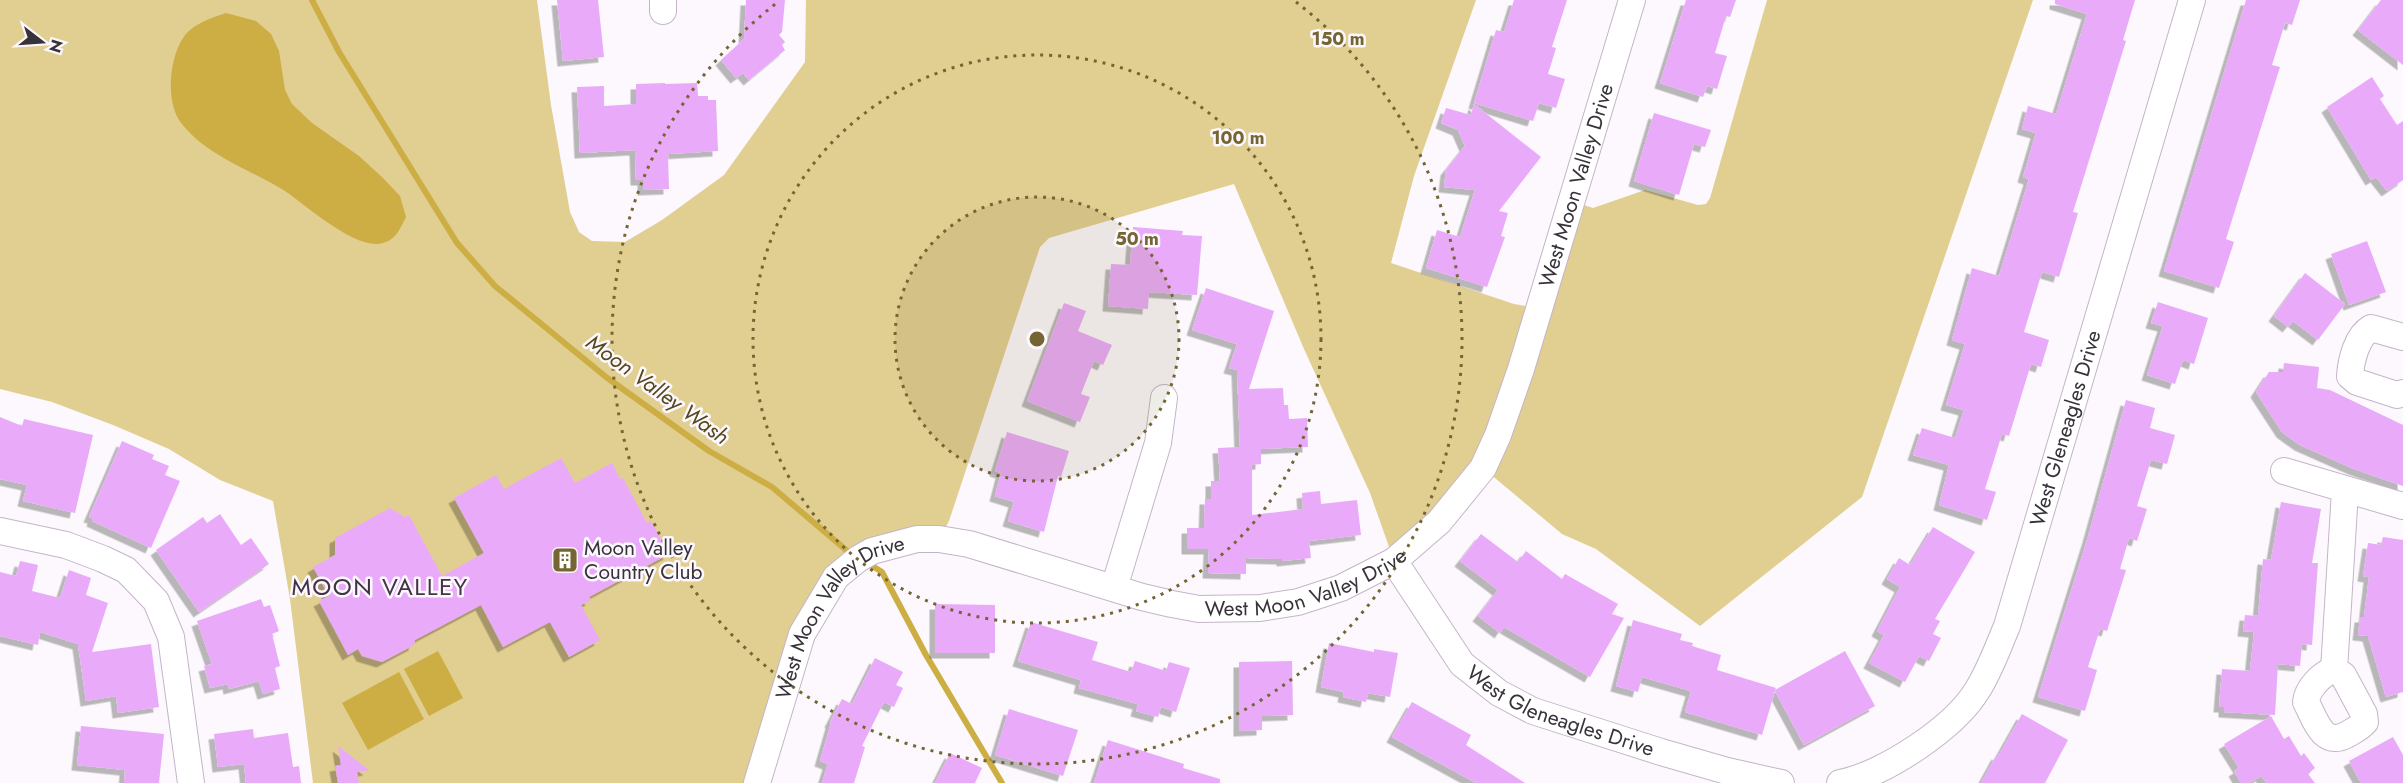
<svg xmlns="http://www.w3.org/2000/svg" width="2403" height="783" viewBox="0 0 2403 783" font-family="Jost,sans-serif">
  <defs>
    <filter id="shadow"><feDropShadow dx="-5.5" dy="5.5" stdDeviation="0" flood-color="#0004"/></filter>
  </defs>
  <rect width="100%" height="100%" fill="#fcf8fd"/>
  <path fill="#e1ce91" d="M0 0H537L551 105 570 212 579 232 592 241 625 242 662 220 724 175 805 62 806 0H1476L1414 176 1391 263 1514 304 1538 308 1571 201 1593 208 1645 190 1698 205 1706 204 1710 198 1767 0H2033L1862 497 1700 626 1596 549 1562 534 1483 468 1394 561 1370 493 1304 349 1234 184 1049 238 1040 247 949 521 939 539 836 577 757 783H313L290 599 273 501 220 480 169 449 113 425 52 402 0 389Z"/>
  <path fill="#ccae44" d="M226 13 256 21 271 34 279 51 285 90 292 104 312 123 359 156 383 178 400 196 406 217C401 227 396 240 383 243 356 251 306 205 285 191 251 170 207 156 182 124 165 104 169 59 183 38 192 24 211 18 226 13Z
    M438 651 463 698 429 716 404 669Z
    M399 672 424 719 368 750 342 703Z"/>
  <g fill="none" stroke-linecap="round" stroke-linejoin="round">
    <path stroke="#ccae44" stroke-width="6" d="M312 0 339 52 457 243 495 286 606 377 709 451 772 487 852 555
      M866 562 882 572 926 655 1002 783"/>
  </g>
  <path fill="#eaaafa" filter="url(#shadow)" d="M557 0H598L604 57 563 61Z
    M746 0H785L782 32 779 35 785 42 782 45 785 50 749 80 743 73 736 78 721 60 744 39Z
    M1514 0H1567L1552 47 1556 48 1548 74 1565 79 1556 108 1539 103 1533 121 1474 103 1496 30 1504 32Z
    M1686 0H1736L1730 17 1726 16 1715 53 1727 56 1717 89 1707 86 1703 97 1660 83Z
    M2055 0H2135L2123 40 2126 41 2073 212 2078 213 2059 277 2042 272 2024 332 2049 340 2041 367 2031 364 2009 436 2002 434 1985 489 1996 492 1987 520 1939 505 1949 465 1913 455 1922 428 1955 438 1964 410 1946 405 1965 344 1952 340 1972 268 1999 276 2029 179 2023 177 2036 133 2022 129 2028 106 2056 114 2087 14 2055 4Z
    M2246 0H2300L2292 25 2285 23 2272 65 2280 67 2226 239 2234 242 2219 288 2164 271Z
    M2381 0H2403V65L2358 30Z
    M2372 77 2384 96 2380 99 2397 125 2403 121V180L2387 191 2376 177 2371 180 2327 107Z
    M665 83V84L697 83 698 96H708V100H716L718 151 668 154 669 189 643 190V180H636L635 150 580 153 577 87 604 86V106L636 104V84Z
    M1474 104 1541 157 1499 211 1508 213 1501 236 1505 237 1487 287 1426 268 1437 230 1460 237 1475 190 1444 187 1446 170 1465 146 1458 130 1441 123 1446 108 1471 115Z
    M1654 113 1711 130 1705 147 1694 144 1679 195 1634 181Z
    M1133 227 1183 231 1182 235 1202 236 1197 295 1149 292 1148 309 1108 306 1111 264 1130 265Z
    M2367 241 2386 292 2349 305 2331 254Z
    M2305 273 2345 304 2318 340 2293 321 2288 327 2274 316Z
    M1206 288 1274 311 1249 389 1283 388 1284 405H1288L1289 419 1307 418 1308 447 1261 449V464L1252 465V515L1303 509 1302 493 1320 491 1321 504 1357 500 1361 535 1309 541 1311 558 1282 561V559L1246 558V574L1208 573 1209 549H1187V528H1204L1205 499H1211V481H1220L1218 448 1240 447 1237 370 1229 368 1237 344 1192 330Z
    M2158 302 2208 318 2194 364 2183 360 2175 384 2147 375 2163 326 2151 323Z
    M1064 303 1086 311 1078 331 1112 345 1103 365 1094 361 1081 394 1090 397 1080 422 1027 401Z
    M2284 363 2319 367 2317 388 2330 390 2403 425V486L2354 469 2300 445 2282 432 2256 392 2269 372H2283Z
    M2126 400 2155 408 2150 428 2175 435 2167 464 2151 460 2137 506 2147 509 2137 541 2129 538 2120 569 2126 570 2107 631 2100 629 2088 667 2097 670 2085 711 2038 697 2088 537Z
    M0 417 22 426 24 419 93 435 75 513 23 501 27 485 0 479Z
    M1007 432 1069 451 1061 477 1058 476 1044 532 1008 521 1014 502 995 496 1001 473 995 471Z
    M122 441 154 455 152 459 169 466 165 475 180 481 151 548 92 521 93 518 89 517Z
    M561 458 575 483 612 463 620 479 623 478 647 523 651 521 669 554 589 597 591 600 581 605 600 640 569 657 550 622 503 647 481 605 415 640 414 645 382 662 362 656 358 649 348 655 319 601 329 596 313 567 335 555V538L390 508 405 517 409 515 442 576 484 553 454 498 496 475 504 489Z
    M2281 502 2321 509 2312 563H2318L2312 645 2302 644 2300 666 2278 664 2275 715 2224 712V707H2219L2222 669 2250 671 2254 632 2243 631 2245 615 2258 616 2263 559 2271 560Z
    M220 514 241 545 251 538 269 564 199 612 156 550 203 517 207 523Z
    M1933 527 1975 552 1935 619 1940 621 1933 634 1941 638 1929 661 1919 656 1905 682 1869 663 1884 635 1877 631 1900 587 1887 579 1899 558 1910 565Z
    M1481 534 1518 562 1526 551 1562 579 1565 574 1618 604 1612 614 1624 618 1590 677 1504 627 1500 633 1478 616 1498 590 1460 561Z
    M2383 537 2403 540V692L2386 697 2368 636 2358 635 2360 617H2364L2369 577 2363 576 2368 543 2381 545Z
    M20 561 38 565 32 591 60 598 69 570 91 578 86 595 108 603 92 652 151 644 159 707 118 713 116 696 86 701 78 644 40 632 38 645 0 636V572L16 576Z
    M261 599 264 607 270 605 279 631 272 634 280 666 275 668 280 689 263 694 259 681 229 689 228 684 210 688 204 666 212 664 197 621Z
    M935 604 995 605V653H935Z
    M1633 620 1682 634 1680 640 1693 643 1692 646 1721 655 1717 670 1776 688 1775 690 1845 651 1875 706 1804 745 1775 691 1762 735 1685 712 1691 691 1642 677 1638 692 1616 686Z
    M1031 622 1098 642 1092 660 1131 672 1135 661 1166 671 1169 662 1190 668 1176 712 1161 707 1158 717 1136 711 1138 704 1079 688 1081 680 1018 661Z
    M1329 643 1374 652V649L1398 653 1390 697 1368 693 1366 702 1343 697 1344 692 1321 687Z
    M875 658 903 672 896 685 903 688 894 707 884 702 862 746 865 747 854 783H822L828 764 820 761 831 723 830 722 842 699 852 704Z
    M1292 661 1293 715 1262 716V730L1239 731V662Z
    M1412 702 1471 735 1466 745 1525 783H1476L1392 737Z
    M1009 709 1078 730 1063 776 995 755Z
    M2022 714 2068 740 2045 783H1981L1997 754 1999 755Z
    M2271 716 2284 739 2289 736 2301 756 2304 753 2315 768 2308 774 2315 783H2267L2261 776 2249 783H2241L2234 771 2239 768 2224 744Z
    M81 726 164 734 159 783H124L125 770 77 765Z
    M253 729 254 738 288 733 293 767 299 766 301 783H246L244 764 218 767 214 734Z
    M2393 737 2403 755V783H2361L2349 761Z
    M1108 740 1184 764 1183 768 1220 779V783H1094Z
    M338 746 369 770 357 772 359 783H338L335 766 341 765Z
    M950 753 982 768 975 783H935Z"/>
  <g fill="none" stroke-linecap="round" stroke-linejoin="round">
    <defs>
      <g id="minor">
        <path d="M663 0V11"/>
        <path d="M2403 337 2371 328C2357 336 2351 360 2350 376L2357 382 2397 395 2403 393"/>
        <path d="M2284 471 2403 506"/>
        <path d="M0 531 66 545 103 559 126 570 156 601 171 637 191 783"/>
        <path id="s1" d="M1394 561 1462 664 1499 693 1533 711 1661 752 1727 771 1781 783"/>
        <path d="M1114 588 1158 443 1164 398"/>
        <path d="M2334 670 2343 675 2364 714 2365 722C2360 728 2353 731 2346 735 2322 747 2315 719 2306 702 2307 689 2322 673 2334 670Z"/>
        <path d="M2334 670 2345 491"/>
        <path id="s2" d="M757 783 802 634 836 577 858 559 872 551 917 539H939L969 544 1142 597 1172 604 1199 609 1260 608 1298 602 1341 588 1394 561 1439 522 1483 468 1498 435 1521 369 1632 0"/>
        <path id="s3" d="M1840 783C1883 775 1955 728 1978 689 1990 670 1998 647 2007 626L2192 0"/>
      </g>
    </defs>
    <use href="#minor" stroke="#c5b4c9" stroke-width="28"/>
    <use href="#minor" stroke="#fff" stroke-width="26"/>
  </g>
  <circle cx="1037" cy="339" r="142" fill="#746533" fill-opacity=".12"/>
  <g fill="none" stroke="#746533" stroke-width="3" stroke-dasharray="3 6">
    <circle cx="1037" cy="339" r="142"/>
    <circle cx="1037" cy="339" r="284"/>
    <path d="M1296 2A425 425 0 1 1 778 2"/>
  </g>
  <defs>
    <symbol id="building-square" viewBox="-11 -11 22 22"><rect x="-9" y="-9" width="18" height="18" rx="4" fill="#746533" stroke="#fcf8fd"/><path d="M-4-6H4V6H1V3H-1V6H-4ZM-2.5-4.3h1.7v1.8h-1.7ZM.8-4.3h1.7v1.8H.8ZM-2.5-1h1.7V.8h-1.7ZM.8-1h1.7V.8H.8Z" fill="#fff"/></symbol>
  </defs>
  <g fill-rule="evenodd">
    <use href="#building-square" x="550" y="545" width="30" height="30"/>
  </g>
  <g text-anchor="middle" stroke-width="5" stroke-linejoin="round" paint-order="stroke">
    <g font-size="21" fill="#38323a" stroke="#fcf8fd">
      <text dy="7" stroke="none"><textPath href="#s2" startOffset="1236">West Moon Valley Drive</textPath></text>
      <text dy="7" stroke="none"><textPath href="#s3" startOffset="446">West Gleneagles Drive</textPath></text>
      <text dy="7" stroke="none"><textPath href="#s2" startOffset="716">West Moon Valley Drive</textPath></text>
      <text dy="7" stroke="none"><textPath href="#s2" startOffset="194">West Moon Valley Drive</textPath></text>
      <text dy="7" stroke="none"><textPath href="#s1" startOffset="234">West Gleneagles Drive</textPath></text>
    </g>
    <g font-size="21" fill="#38323a" stroke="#fcf8fd" text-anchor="start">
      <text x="584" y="555">Moon Valley<tspan x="584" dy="24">Country Club</tspan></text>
    </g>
    <g font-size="22" font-style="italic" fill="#54481d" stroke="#fcf8fd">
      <text transform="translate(658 389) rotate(36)" y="8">Moon Valley Wash</text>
    </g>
    <g font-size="24" letter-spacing="1.5" fill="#423446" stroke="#fcf8fd">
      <text x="380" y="595">MOON VALLEY</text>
    </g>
  </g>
  <circle cx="1037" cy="339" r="9" fill="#746533" stroke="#fcf8fd" stroke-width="3"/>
  <g font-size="18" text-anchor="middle" font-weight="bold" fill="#746533" stroke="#fcf8fd" stroke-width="5" stroke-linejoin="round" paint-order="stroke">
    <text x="1338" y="45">150 m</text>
    <text x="1238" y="144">100 m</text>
    <text x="1137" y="245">50 m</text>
  </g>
  <g transform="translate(42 42) rotate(107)" stroke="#fcf8fd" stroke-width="4.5" paint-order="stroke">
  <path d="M0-4.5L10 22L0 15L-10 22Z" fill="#38323a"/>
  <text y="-9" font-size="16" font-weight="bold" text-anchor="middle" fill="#38323a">N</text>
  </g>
</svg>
